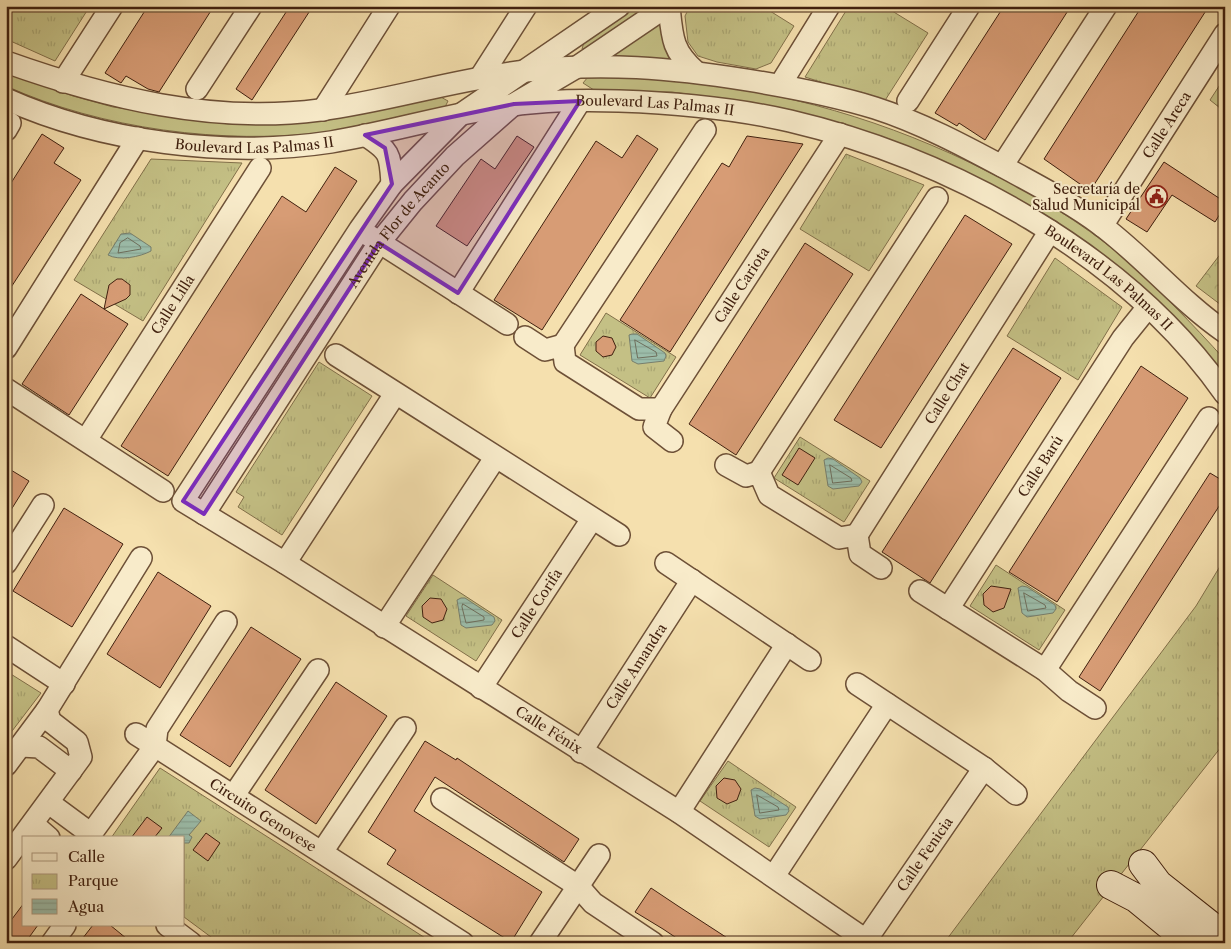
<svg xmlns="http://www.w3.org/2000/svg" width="1231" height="949" viewBox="0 0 1231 949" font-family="'Libre Caslon Text',serif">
  <defs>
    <pattern id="forest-crowns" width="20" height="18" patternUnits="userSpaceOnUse" patternTransform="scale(1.25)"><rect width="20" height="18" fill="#c4c085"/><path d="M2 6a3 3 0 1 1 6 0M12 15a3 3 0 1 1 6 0" fill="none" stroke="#a9a572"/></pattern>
    <pattern id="park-tufts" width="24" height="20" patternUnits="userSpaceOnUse" patternTransform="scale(1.25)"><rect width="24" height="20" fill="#c4c085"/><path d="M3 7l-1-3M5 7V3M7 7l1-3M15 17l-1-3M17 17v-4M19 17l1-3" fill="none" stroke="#a9a572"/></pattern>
    <pattern id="water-rules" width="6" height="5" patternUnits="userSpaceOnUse" patternTransform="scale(1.25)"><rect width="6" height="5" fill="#9cbdaa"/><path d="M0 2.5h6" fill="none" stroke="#87a291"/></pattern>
  </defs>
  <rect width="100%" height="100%" fill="#f5e0ae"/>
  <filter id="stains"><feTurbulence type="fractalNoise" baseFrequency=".004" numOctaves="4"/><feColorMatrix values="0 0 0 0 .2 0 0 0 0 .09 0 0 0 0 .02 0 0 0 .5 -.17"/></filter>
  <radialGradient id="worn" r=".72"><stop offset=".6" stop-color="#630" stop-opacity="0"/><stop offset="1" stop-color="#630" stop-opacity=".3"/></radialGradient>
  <path fill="#c4c085" stroke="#82704a" d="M638 6H652L588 49H582L584 42Z
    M664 21 675 61 612 59 617 51Z
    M6 72 73 96 113 107 228 124H276L439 96 448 101 443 111C405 118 366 127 327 132 224 145 101 129 6 86Z
    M588 77C616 78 644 77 671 80 783 90 889 121 989 172 1035 195 1081 222 1120 255 1157 288 1192 323 1225 360V382L1162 310 893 142 826 119 747 102 672 92H597L583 83Z"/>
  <path fill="url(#forest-crowns)" stroke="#82704a" d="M1225 77V112L1210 100Z
    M1225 248V308L1196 286Z"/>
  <path fill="url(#park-tufts)" stroke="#82704a" d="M6 6H90L55 61 6 39Z
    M690 6H762L794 26 771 63 756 69 717 62 698 56 688 42 685 16Z
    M849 6H884L928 33 884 102 805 77Z
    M846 154 924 185 869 271 800 229Z
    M151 159 242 163 143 321 74 280Z
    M1055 258 1122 307 1078 380 1007 336Z
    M606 313 676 357 650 398 580 355Z
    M319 362 372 396 282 535 238 507 244 497 236 492Z
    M800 437 870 481 844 522 774 478Z
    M1225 558V606L1219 623 1225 637V742L1067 943H944L1196 606Z
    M996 565 1065 610 1039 650 970 606Z
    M433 575 502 620 476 661 406 616Z
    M6 671 41 693 6 739Z
    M728 761 796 807 769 847 700 801Z
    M160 768 433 943H219L184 917V838H111Z"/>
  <path fill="url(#water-rules)" stroke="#777e6c" d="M130 233 151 247V251C140 257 119 261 108 255L121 234Z
    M632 334H637L665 353 666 356 664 361 638 364 632 361 629 335Z
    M828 458 833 459 860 478 862 482 859 486 833 489 828 486 824 460Z
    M1022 586 1027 587 1055 605 1056 609 1053 613 1027 617 1022 613 1018 588Z
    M461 598H465L494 617 495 621 492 625 466 628 461 625 457 600Z
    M755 788 760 789 788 807 789 811 786 815 760 819 755 816 751 790Z
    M188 811 201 821 189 835 192 837 189 843H184V838H168Z"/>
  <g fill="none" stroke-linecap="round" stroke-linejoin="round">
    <path stroke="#6e6e5c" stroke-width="1" d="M128 238 140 246 141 249 118 253 120 243Z
      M635 340 656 352 657 356 638 358Z
      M830 465 851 478 852 481 833 483Z
      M1024 593 1045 605 1046 608 1028 611Z
      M463 604 484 617V620L466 623 462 607Z
      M757 795 778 807 779 810 760 813Z"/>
  </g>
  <path fill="#d79c75" stroke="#40200f" d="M148 6H214L159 92 148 89 126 76 121 83 105 73Z
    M290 6H313L252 100 236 89Z
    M1004 6H1071L985 140 959 123 957 126 935 113Z
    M1142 6H1209L1090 191 1044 159Z
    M42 134 64 148 54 163 81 180 6 295V191Z
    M637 135 658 149 542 330 494 300 596 141 622 158Z
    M517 136 534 147 467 246 436 226 481 159 495 169Z
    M747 136 803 144 670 352 620 320 722 163 729 167Z
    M1164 162 1225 202V206L1215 222 1172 195 1147 232 1126 219Z
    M335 167 357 181 168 476 121 446 282 196 306 212Z
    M965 215 1012 244 881 448 834 420Z
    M805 243 853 274 736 455 689 424Z
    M117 279H122L130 285V295L126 299 104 309 128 324 69 415 22 384 81 294 104 309 109 285Z
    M603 336 612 338 616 347 612 355 603 357 596 351V342Z
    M1013 348 1061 378 930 583 882 552Z
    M1141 366 1188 398 1057 602 1009 572Z
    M799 448 815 458 798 485 782 475Z
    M6 467 29 481 6 518Z
    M1210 473 1225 482V497L1100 691 1079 677Z
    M64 508 123 544 72 627 13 591Z
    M158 572 211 606 160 688 107 654Z
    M991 586 1011 589 1004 608 993 612 984 605 983 594Z
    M430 598 441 599 447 609 443 620 432 623 423 617 422 606Z
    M251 627 301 659 230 767 180 735Z
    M336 682 387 716 316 824 265 790Z
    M425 741 456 760 457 758 579 839 564 862 435 777 414 811 542 892 511 942 387 864 396 850 368 832Z
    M724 778 735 780 741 789 737 800 727 804 717 798 716 786Z
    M147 817 162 828 154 838H131Z
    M206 833 220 843 208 861 193 850Z
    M651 888 678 906 735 943H684L663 929 635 912Z
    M24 903V925H38L25 943H6V927Z
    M93 925H110L132 943H79Z"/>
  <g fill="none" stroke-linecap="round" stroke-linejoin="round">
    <defs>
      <g id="street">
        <path id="s1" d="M619 6 460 115 392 184 360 229 183 501 285 563 679 812 870 943"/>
        <path d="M669 6C672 37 672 51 696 72"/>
        <path d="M6 62C107 98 213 124 320 110 389 101 456 79 526 71 602 62 672 68 747 80 790 87 833 95 875 108 922 123 968 148 1011 171 1042 188 1073 204 1101 225 1145 258 1180 301 1225 332"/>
        <path d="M480 78 526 6"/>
        <path d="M63 82 112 6"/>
        <path d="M780 85 829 6"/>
        <path d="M197 89 251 6"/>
        <path id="s2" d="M6 99C102 142 227 158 331 142 392 132 452 113 513 105 548 100 584 100 619 101 676 103 734 108 790 121 952 159 1128 255 1225 394"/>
        <path d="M908 101 969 6"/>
        <path d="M323 110 389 6"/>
        <path d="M6 130 10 123"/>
        <path d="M365 135C391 152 390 154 392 184"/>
        <path d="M1002 166 1106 6"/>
        <path id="s3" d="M1102 226 1225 34"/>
        <path d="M368 235 507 324"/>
        <path d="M458 293 580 101"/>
        <path d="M525 337 545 350 563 345 565 362 639 409H661L654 427 672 441"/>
        <path d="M563 345 705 130"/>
        <path d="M6 348 138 138"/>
        <path d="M336 355 619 535"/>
        <path d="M6 389 163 491"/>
        <path id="s4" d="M661 409 840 134"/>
        <path id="s5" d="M86 440 260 168"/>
        <path d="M726 465 746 476 759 472 769 495 839 538 857 535 860 554 881 568"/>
        <path d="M759 472 937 198"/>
        <path id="s6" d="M204 514 379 243 413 201 455 156 514 104 577 67 667 6"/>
        <path id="s7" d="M857 535 1050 231"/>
        <path d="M6 563 43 505"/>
        <path d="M285 563 395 394"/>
        <path d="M666 563 810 660"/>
        <path d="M920 591 1045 670 1069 691 1095 708"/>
        <path id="s8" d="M948 609 1123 338 1148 307"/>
        <path d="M384 627 495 458"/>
        <path d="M6 646 64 684"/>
        <path d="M1045 670 1209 418"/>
        <path d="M857 684 984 768 1016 794"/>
        <path id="s9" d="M481 688 592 519"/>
        <path d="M136 734 155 746 157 729 226 622"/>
        <path d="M21 746 39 747 71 771"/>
        <path id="s10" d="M581 752 692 580"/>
        <path d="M6 765 47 710 141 558"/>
        <path d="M234 795 318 670"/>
        <path d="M442 799 578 886 593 903 653 943"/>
        <path d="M49 803 91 834"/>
        <path d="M679 812 787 644"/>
        <path d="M33 824 49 838"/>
        <path id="s11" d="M88 838 155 746 463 943"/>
        <path d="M322 852 405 728"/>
        <path d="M6 859 81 757 77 742 50 721 47 710"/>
        <path d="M774 876 887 704"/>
        <path d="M167 925 191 943"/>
        <path id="s12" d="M866 940 984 768"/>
        <path d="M52 943 65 925"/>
        <path d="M540 943 599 855"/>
      </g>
      <path id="secondary" d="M1143 864 1158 884 1225 937
        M1111 885 1136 898 1191 943"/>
    </defs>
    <use href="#street" stroke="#6d5037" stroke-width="24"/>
    <use href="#secondary" stroke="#40200f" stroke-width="30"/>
    <use href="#street" stroke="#f8ebca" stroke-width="21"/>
    <use href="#secondary" stroke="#f8ebca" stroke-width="28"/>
  </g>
  <path fill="#7b2cbf" fill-opacity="0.2" stroke="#7b2cbf" stroke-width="4" stroke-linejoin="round" d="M580 101 458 293 379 243 204 514 183 501 392 184 385 148 365 135 514 104Z"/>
  <defs>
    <symbol id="civic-ring" viewBox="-11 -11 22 22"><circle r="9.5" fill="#f8ebca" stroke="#8f2418" stroke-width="1.5"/><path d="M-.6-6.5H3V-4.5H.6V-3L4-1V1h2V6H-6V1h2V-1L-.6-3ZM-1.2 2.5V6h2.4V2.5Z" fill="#8f2418"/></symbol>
  </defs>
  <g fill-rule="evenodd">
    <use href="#civic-ring" x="1144" y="184" width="25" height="25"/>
  </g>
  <g text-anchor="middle" stroke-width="4" stroke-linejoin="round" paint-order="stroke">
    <g font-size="14" fill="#40200f" stroke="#f8ebca">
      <text dy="5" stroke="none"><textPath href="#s2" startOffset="660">Boulevard Las Palmas II</textPath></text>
      <text dy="5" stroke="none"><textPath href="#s3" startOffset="120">Calle Areca</textPath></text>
      <text dy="5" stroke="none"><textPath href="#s2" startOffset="255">Boulevard Las Palmas II</textPath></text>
      <text dy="5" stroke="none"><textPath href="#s6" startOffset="349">Avenida Flor de Acanto</textPath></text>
      <text dy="5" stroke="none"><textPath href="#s2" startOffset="1155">Boulevard Las Palmas II</textPath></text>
      <text dy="5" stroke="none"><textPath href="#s4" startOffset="148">Calle Cariota</textPath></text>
      <text dy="5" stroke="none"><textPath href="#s5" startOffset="161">Calle Lilla</textPath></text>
      <text dy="5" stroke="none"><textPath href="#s7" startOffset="168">Calle Chat</textPath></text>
      <text dy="5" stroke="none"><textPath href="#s8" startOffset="170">Calle Barú</textPath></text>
      <text dy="5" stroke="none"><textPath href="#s9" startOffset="101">Calle Corifa</textPath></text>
      <text dy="5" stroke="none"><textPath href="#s10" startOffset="102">Calle Amandra</textPath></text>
      <text dy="5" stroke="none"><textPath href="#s1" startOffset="1101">Calle Fénix</textPath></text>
      <text dy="5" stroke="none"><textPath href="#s11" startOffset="242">Circuito Genovese</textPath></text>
      <text dy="5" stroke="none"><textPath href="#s12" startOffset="104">Calle Fenicia</textPath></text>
    </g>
    <g font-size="14" fill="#40200f" stroke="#f8ebca" text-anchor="end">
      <text x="1140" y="194">Secretaría de<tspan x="1140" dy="16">Salud Municipal</tspan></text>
    </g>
  </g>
  <rect width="1231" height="949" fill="none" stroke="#f5e0ae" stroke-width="25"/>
  <rect x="8" y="8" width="1216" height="934" fill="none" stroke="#40200f" stroke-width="2.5"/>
  <rect x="12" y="12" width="1206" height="924" fill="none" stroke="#40200f"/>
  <rect x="22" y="836" width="162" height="90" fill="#f8ebca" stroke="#ae9a7f"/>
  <rect x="32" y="853" width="25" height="8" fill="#f8ebca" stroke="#ae9a7f"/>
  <text x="68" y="862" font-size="15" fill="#40200f">Calle</text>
  <rect x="32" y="874" width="25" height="15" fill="url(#park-tufts)" stroke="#ae9a7f"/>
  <text x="68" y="886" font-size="15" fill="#40200f">Parque</text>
  <rect x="32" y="899" width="25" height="15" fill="url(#water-rules)" stroke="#ae9a7f"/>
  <text x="68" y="912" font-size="15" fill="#40200f">Agua</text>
  <rect width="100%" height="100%" filter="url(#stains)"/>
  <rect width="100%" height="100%" fill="url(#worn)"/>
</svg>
